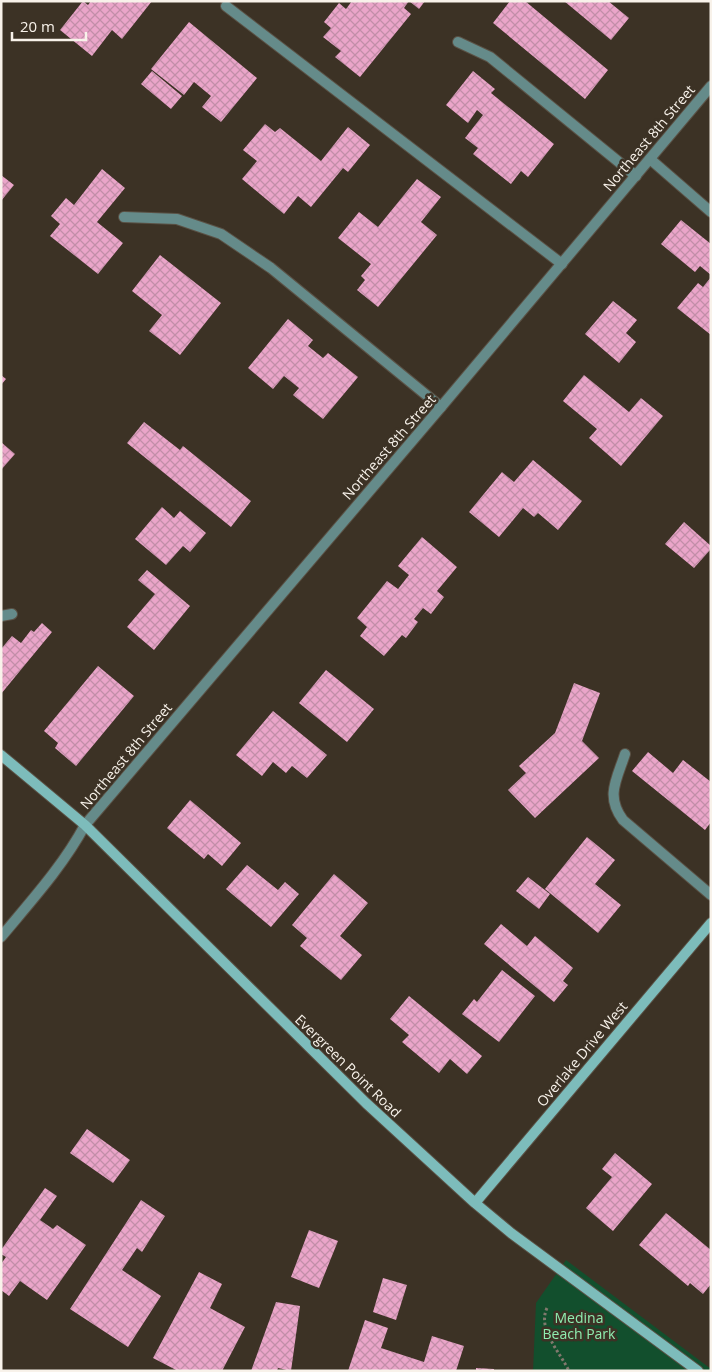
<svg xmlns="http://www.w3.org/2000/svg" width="712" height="1372" viewBox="0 0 712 1372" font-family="'Open Sans',sans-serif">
  <defs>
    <pattern id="building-cross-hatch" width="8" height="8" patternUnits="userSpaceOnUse" patternTransform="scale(1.25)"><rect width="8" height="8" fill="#eaa5c9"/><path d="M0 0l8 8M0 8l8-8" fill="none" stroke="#c28ea8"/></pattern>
  </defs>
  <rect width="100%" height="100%" fill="#3c3225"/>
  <path fill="#124f2d" d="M566 1260 711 1369V1371H533L536 1303Z"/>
  <path fill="url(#building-cross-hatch)" d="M83 1 88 5 91 1H152L122 39 112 30 92 56 60 30Z
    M352 1H409L404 8 411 14 360 77 335 57 341 51 323 37 331 28 324 22 339 3 346 9Z
    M409 1H425L419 9Z
    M510 1H525L608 70 585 99 493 23Z
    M564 1H608L629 18 611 40Z
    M189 22 257 78 221 122 202 107 211 96 194 82 184 95 151 69Z
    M152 71 182 96 171 109 141 84Z
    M473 71 495 89 491 93 554 144 528 177 521 171 511 184 473 154 478 148 465 138 483 115 477 110 468 123 446 105Z
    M265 124 275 132 280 128 321 161 348 127 370 145 348 172 343 168 311 207 298 196 284 214 242 179 257 161 243 150Z
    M102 169 125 188 97 222 123 243 98 274 50 236 60 224 51 216 66 198 74 205Z
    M1 175 14 185 1 201Z
    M417 179 441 197 421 222 437 235 378 307 357 290 365 280 361 276 371 264 338 238 359 212 378 227Z
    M681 220 711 244V275L700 266 695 272 661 244Z
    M160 255 221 303 180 355 149 331 162 315 132 291Z
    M711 277V335L677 308 698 283 703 287Z
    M613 301 637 320 626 333 636 342 619 363 585 334Z
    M288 319 313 340 308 346 323 358 328 353 358 377 323 419 293 395 299 388 284 376 273 389 248 368Z
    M1 375 6 379 1 385Z
    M584 375 629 412 641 398 663 416 621 466 589 438 597 429 563 401Z
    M144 422 180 450 183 446 251 501 231 527 127 443Z
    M1 442 15 454 1 470Z
    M533 460 582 501 558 530 538 513 534 517 523 508 499 537 469 512 502 472 514 482Z
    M162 507 174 518 180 511 206 533 190 552 183 546 166 565 135 539Z
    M684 522 711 546V549L694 568 665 544Z
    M422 537 457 567 437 591 444 597 431 614 423 608 414 619 418 622 406 638 402 635 384 656 360 636 367 627 357 618 387 581 398 589 409 575 398 566Z
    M147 570 190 606 154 650 127 627 155 594 138 580Z
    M42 623 52 632 1 694V649L12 636 21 643 31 630 34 632Z
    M98 666 134 696 76 766 55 748 58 743 44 731Z
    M326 670 374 709 347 742 299 703Z
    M574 683 600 693 582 741 599 758 535 818 508 790 526 773 519 766 555 733Z
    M273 711 327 755 307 778 292 766 286 773 273 762 262 776 236 755Z
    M648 752 673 773 683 760 711 782V822L705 830 632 771Z
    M190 800 241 843 222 866 208 854 204 859 167 828Z
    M587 837 615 860 595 884 621 905 598 933 545 889Z
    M247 865 278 890 285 882 299 894 271 927 226 889Z
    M334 874 368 903 340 936 362 955 341 980 300 946 307 938 292 925Z
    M528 877 550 894 539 909 516 891Z
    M501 924 527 946 535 936 573 968 563 981 568 985 554 1002 484 944Z
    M502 970 535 996 499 1042 462 1014 474 999 477 1002Z
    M409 996 482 1056 467 1074 450 1059 439 1073 402 1042 409 1035 390 1019Z
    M87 1129 130 1160 113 1183 70 1153Z
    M615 1153 652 1184 613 1231 586 1208 612 1177 602 1169Z
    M45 1188 57 1196 40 1220 53 1229 57 1225 86 1245 47 1300 20 1281 9 1296 1 1290V1264L6 1257 1 1254V1250Z
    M141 1200 165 1216 142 1252 137 1248 122 1270 161 1296 128 1347 70 1309Z
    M666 1213 711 1250V1284L703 1294 690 1283 688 1286 639 1245Z
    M309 1230 338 1241 319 1288 291 1277Z
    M199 1272 222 1284 210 1308 245 1327 222 1371H178L153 1358Z
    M383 1278 407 1285 396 1320 373 1312Z
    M276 1302 300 1306 291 1371 278 1368 277 1371H251Z
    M365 1320 388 1328 381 1348 424 1362 432 1336 464 1346 456 1371H348Z
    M476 1368 494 1369V1371H476Z"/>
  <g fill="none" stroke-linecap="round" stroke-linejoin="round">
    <defs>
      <path id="lane" d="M226 6 562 264
        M458 42 490 57 636 176
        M650 159 711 212
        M124 217 177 219 221 234 271 268 441 407
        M1 616 12 614
        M625 754C617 779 605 796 623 820L711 895
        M1 937C31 901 63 866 85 825"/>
      <path id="street" d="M85 825 441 407 711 86"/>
      <path id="secondary" d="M1 755 85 825 366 1103 475 1203 511 1233 698 1371
        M475 1203 711 923"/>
    </defs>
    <use href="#lane" stroke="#5a5145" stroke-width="12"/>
    <use href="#street" stroke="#5a5145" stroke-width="12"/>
    <use href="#secondary" stroke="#5a5145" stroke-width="12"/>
    <path stroke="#81786d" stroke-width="3" stroke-dasharray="2.5 2.5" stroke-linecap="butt" d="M547 1308C537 1329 560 1352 569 1371"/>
    <use href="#lane" stroke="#658b8a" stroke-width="10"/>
    <use href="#street" stroke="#658b8a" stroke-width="10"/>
    <use href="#secondary" stroke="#7dbcbb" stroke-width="10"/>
  </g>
  <g text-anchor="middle" stroke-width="5" stroke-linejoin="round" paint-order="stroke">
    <g font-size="14" fill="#f8f2ea" stroke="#3c3225">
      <text transform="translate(649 138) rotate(-50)" y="5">Northeast 8th Street</text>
      <text transform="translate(389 447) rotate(-49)" y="5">Northeast 8th Street</text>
      <text transform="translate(126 756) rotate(-50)" y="5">Northeast 8th Street</text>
      <text transform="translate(582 1054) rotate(-50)" y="5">Overlake Drive West</text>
      <text transform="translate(348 1066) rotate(44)" y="5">Evergreen Point Road</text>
    </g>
    <g font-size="14" fill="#8fedb0" stroke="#3c3225">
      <text x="579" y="1323">Medina<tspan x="579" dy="16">Beach Park</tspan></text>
    </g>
  </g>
  <rect width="712" height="1372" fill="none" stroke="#f8f2ea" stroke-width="5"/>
  <path d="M12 32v8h74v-8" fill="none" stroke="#f8f2ea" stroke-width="2.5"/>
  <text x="20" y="32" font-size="15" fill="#f8f2ea" stroke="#3c3225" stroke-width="4" paint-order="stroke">20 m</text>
</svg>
